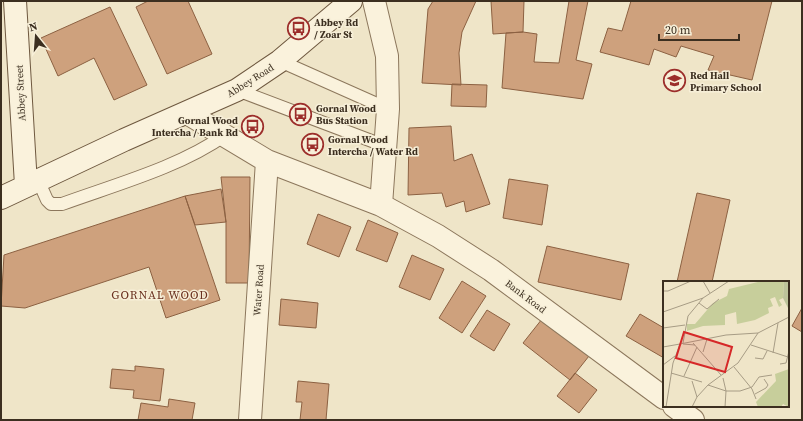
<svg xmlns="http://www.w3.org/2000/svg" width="803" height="421" viewBox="0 0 803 421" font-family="'Source Serif 4',serif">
  <rect width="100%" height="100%" fill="#efe5c8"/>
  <path fill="#cea17d" stroke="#8c6142" d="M148 1H188L212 54 167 74 136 7Z
    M433 1H476L462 32 459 53 461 85 422 83 428 9Z
    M491 1H524L523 32 493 34Z
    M569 1H588L576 60 592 64 583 99 502 88 506 33 523 32 537 34 534 62 559 63Z
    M631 1H772L752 80 708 70 714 56 681 46 676 57 654 49 649 65 600 52 608 28 622 31Z
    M110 7 147 85 114 100 94 58 58 76 41 38Z
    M452 84 487 85 486 107 451 106Z
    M451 126 454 161 472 154 490 204 466 212 464 201 446 207 442 193 408 195 409 128Z
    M221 177H250L249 283H226V222Z
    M509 179 548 185 542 225 503 218Z
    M221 189 226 222 195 225 185 196Z
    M697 193 730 200 712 282H677Z
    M185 196 220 300 166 318 149 267 25 308 1 306 4 255Z
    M318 214 351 227 339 257 307 244Z
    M368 220 398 233 387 262 356 250Z
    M547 246 629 264 621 300 538 282Z
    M412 255 444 269 430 300 399 287Z
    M462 281 486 296 462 333 439 318Z
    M281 299 318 303 316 328 279 325Z
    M802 308V332L792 326Z
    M487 310 510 324 494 351 470 336Z
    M640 314 664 328V358L626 336Z
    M542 319 589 356 570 380 523 343Z
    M135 366 164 369 160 401 133 398 134 390 110 388 112 369 135 371Z
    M575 373 597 390 579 413 557 396Z
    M298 381 329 384 326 420H300L302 402H296Z
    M169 399 195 403 192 420H138L141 403 168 407Z"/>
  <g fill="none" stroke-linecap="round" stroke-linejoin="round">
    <defs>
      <path id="lane" d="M280 61 388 109
        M237 90 385 146
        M38 180 47 200 51 204H62C114 185 180 167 225 135"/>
      <path id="street" d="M374 1 387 56 388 109 381 205
        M187 113 267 161 381 205 438 236 491 270 664 398
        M674 406 693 420
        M250 420 267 161"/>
      <path id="secondary" d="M15 1 26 185
        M1 198 124 140 237 90 280 61 351 1"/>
    </defs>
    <use href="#lane" stroke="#8c775c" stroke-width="14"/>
    <use href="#street" stroke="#8c775c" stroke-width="24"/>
    <use href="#secondary" stroke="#6e583f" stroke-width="24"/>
    <use href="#lane" stroke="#faf2dc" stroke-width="12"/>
    <use href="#street" stroke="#faf2dc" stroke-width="22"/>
    <use href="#secondary" stroke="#faf2dc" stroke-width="22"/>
  </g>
  <defs>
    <symbol id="bus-ring" viewBox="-11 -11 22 22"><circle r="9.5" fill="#f7efd8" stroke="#9c2e2b" stroke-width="1.5"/><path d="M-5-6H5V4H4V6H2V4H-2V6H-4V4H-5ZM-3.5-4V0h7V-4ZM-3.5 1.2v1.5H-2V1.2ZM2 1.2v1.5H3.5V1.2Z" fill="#9c2e2b"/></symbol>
    <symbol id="school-ring" viewBox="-11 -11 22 22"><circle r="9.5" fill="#f7efd8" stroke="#9c2e2b" stroke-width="1.5"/><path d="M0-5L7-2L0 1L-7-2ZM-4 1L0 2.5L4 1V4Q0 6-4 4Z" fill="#9c2e2b"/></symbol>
  </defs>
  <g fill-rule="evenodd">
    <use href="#bus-ring" x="286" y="16" width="25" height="25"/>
    <use href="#school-ring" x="662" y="68" width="25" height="25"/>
    <use href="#bus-ring" x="288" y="102" width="25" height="25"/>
    <use href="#bus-ring" x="240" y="114" width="25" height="25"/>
    <use href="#bus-ring" x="300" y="132" width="25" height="25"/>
  </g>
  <g text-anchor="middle" stroke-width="3" stroke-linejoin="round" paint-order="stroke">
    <g font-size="10" font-weight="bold" fill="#3c2f20" stroke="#f7efd8" text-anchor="start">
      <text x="314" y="26">Abbey Rd<tspan x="314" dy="12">/ Zoar St</tspan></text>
      <text x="690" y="79">Red Hall<tspan x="690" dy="12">Primary School</tspan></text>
      <text x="316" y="112">Gornal Wood<tspan x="316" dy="12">Bus Station</tspan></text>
      <text x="238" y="124" text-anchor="end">Gornal Wood<tspan x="238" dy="12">Intercha / Bank Rd</tspan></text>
      <text x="328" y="143">Gornal Wood<tspan x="328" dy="12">Intercha / Water Rd</tspan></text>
    </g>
    <g font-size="10" fill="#3c2f20" stroke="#f7efd8">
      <text transform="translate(250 80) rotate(-32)" y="4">Abbey Road</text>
      <text transform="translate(20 93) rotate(-93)" y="4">Abbey Street</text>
      <text transform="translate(258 290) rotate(-86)" y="4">Water Road</text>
      <text transform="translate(526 296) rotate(37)" y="4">Bank Road</text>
    </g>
    <g font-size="12" letter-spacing="1" fill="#6a311f" stroke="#f7efd8">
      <text x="160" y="299">GORNAL WOOD</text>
    </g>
  </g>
  <g transform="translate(663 281)">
    <rect width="126" height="126" fill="#efe5c8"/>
    <path d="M99 0H121L120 17 116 19 119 24 116 26 112 16 107 18 110 25 105 27 106 32 92 39 74 43 73 31 62 34V44L40 45 24 50V43H32L50 22 64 15 66 8ZM126 88V126L120 123 118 126H95L93 121 113 100 112 93Z" fill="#c7ce9b"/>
    <path d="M121 0H126V29L120 17Z" fill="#bdc39a"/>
    <path fill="none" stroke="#a79c85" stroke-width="1" d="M40 0 47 12M0 10H5L28 0M36 22 44 28 56 18M0 31 40 17M0 47 22 44M20 62 25 35 40 17 66 0M30 62 58 94M20 63 32 64M88 64 125 76M0 66 17 63M40 71 44 58M110 72 115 42M92 77 100 78 104 70M117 83 123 82 126 70M0 84 12 75M71 86 89 108 93 118M8 92 39 101M21 95 34 66M60 97 63 110H77L89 106 96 96 109 94M29 100 34 116M45 104 63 110 62 126M92 113 103 107 105 104 101 98M3 126 10 82 17 63 63 54 95 52 126 36M29 126 34 116 45 104 75 82 95 52"/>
    <path fill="#d62828" fill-opacity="0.15" stroke="#d62828" stroke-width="2" d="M21 51 69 66 62 91 13 77Z"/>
    <rect width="126" height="126" fill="none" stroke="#3c2f20" stroke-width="2"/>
  </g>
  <rect width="803" height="421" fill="none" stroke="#3c2f20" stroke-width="4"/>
  <g transform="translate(36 36) rotate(343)" stroke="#f7efd8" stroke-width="3" paint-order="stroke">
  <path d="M0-3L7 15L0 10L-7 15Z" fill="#3c2f20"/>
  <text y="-6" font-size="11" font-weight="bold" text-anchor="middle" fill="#3c2f20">N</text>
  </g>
  <path d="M659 34v6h80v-6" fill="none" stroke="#3c2f20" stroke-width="2"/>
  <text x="665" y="34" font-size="12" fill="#3c2f20" stroke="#f7efd8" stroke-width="3" paint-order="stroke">20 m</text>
</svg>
